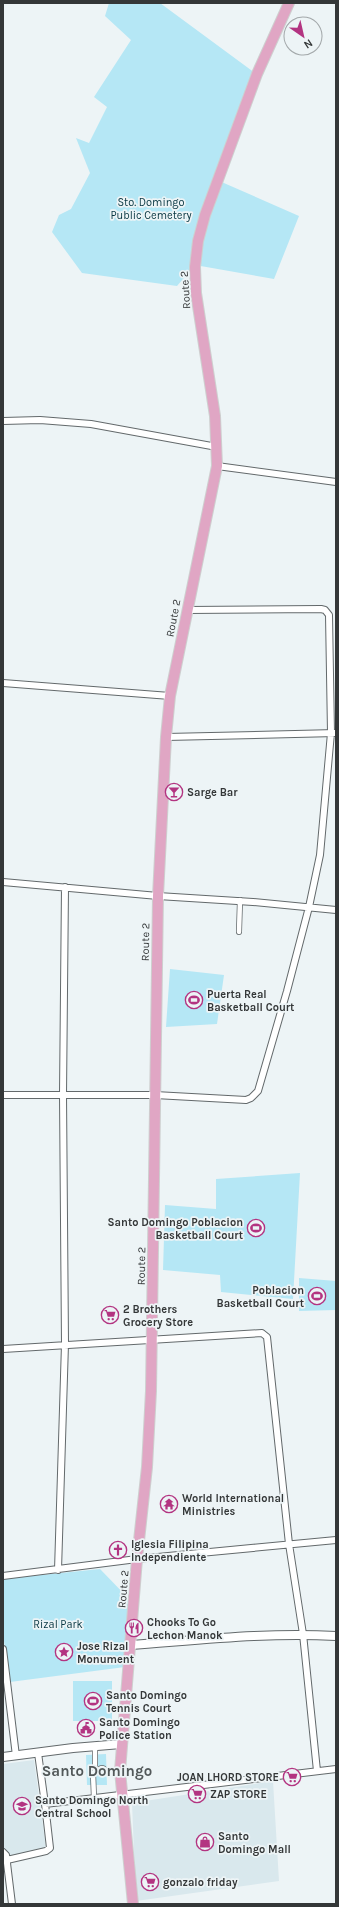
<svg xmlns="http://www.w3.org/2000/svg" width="339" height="1907" viewBox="0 0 339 1907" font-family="Karla,sans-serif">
  <rect width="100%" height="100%" fill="#edf4f6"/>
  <path fill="#d9e8ed" d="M34 1760 46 1848 9 1856 3 1848V1764Z
    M273 1781 279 1881 136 1901 132 1803Z"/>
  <path fill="#b5e7f5" d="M109 3H160L255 73 217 180 299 216 274 279 195 265 177 286 82 273 52 232 59 215 71 209 90 173 76 138 89 143 107 107 94 97 131 40 105 16Z
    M170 969 224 975 217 1024 166 1027Z
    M300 1173 293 1299 221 1292 220 1275 163 1270 165 1205 216 1209V1179Z
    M299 1278 336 1281V1310L299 1311Z
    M100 1569 131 1601 125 1667 10 1682 3 1634V1579Z
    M73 1681H112V1721H73Z
    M106 1754 107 1785H87L86 1755Z"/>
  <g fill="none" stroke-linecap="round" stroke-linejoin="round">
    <defs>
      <path id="pedestrian" d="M239 932 240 900
        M95 1745V1770
        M99 1771a3 3 0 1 1 6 0a3 3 0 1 1-6 0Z
        M105 1771H120
        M93 1773 94 1798"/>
      <path id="minor" d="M3 421 40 420 91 424 217 447
        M217 466 336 482
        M3 683 170 696
        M166 737 336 733
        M3 882 158 896 253 902 336 910
        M3 1095H155L246 1100 251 1098 258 1091 287 991 309 907 320 855 331 733 329 615 325 610 321 609 187 610
        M3 1349 262 1333 267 1337 289 1544 303 1634 317 1771
        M58 1570 65 1344 63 1095 65 887
        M3 1576 137 1559 336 1540
        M3 1649 16 1756
        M38 1753 45 1804 336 1769
        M3 1852 6 1855 12 1904
        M7 1860 46 1851 50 1848 45 1804"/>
      <path id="tertiary" d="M130 1645C199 1640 267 1632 336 1636
        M3 1757 73 1748 121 1744"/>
      <path id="trunk" d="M133 1904 120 1771 137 1559 147 1467 151 1391 158 896 166 737 170 696 217 466 215 416 196 293 195 267 198 241 205 215 257 74 289 3"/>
    </defs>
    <use href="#pedestrian" stroke="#63696b" stroke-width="6"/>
    <use href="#minor" stroke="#63696b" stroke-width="8"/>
    <use href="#tertiary" stroke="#63696b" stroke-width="10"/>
    <use href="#trunk" stroke="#cecfcf" stroke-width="12"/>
    <use href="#pedestrian" stroke="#fff" stroke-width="4.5"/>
    <use href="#minor" stroke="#fff" stroke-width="6"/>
    <use href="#tertiary" stroke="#fff" stroke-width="8"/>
    <use href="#trunk" stroke="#e0a6c4" stroke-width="10"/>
  </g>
  <defs>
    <symbol id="bar-ring" viewBox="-11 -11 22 22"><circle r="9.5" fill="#edf4f6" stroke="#b33481" stroke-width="1.5"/><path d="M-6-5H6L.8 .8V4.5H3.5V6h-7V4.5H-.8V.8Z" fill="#b33481"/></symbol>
    <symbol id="stadium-ring" viewBox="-11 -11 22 22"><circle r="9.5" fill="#edf4f6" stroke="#b33481" stroke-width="1.5"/><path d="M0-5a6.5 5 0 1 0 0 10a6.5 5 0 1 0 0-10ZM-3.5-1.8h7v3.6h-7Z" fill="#b33481"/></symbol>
    <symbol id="supermarket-ring" viewBox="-11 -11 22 22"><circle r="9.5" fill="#edf4f6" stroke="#b33481" stroke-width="1.5"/><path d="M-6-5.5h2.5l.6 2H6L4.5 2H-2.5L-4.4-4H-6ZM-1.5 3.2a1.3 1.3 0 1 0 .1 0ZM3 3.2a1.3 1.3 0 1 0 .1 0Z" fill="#b33481"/></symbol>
    <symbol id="temple-ring" viewBox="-11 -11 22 22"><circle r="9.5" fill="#edf4f6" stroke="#b33481" stroke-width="1.5"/><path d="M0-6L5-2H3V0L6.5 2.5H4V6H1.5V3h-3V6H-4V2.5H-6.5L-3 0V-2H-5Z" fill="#b33481"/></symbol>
    <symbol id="church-ring" viewBox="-11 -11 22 22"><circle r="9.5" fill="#edf4f6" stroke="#b33481" stroke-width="1.5"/><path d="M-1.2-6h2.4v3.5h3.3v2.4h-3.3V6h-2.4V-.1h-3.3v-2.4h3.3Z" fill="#b33481"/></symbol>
    <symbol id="restaurant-ring" viewBox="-11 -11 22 22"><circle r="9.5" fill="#edf4f6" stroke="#b33481" stroke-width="1.5"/><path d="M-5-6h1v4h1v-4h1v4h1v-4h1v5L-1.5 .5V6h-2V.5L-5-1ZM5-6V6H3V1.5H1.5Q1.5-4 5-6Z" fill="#b33481"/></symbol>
    <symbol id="sight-ring" viewBox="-11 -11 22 22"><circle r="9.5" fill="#edf4f6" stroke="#b33481" stroke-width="1.5"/><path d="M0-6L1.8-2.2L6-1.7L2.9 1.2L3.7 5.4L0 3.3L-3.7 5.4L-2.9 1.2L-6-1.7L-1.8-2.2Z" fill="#b33481"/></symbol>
    <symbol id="civic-ring" viewBox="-11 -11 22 22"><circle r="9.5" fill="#edf4f6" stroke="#b33481" stroke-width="1.5"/><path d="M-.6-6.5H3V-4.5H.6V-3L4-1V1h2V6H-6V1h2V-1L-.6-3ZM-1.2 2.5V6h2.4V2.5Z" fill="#b33481"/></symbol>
    <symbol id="school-ring" viewBox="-11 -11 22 22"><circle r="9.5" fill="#edf4f6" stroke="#b33481" stroke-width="1.5"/><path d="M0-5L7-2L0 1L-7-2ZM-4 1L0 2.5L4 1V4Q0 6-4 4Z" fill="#b33481"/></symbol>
    <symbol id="shop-ring" viewBox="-11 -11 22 22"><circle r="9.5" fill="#edf4f6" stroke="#b33481" stroke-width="1.5"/><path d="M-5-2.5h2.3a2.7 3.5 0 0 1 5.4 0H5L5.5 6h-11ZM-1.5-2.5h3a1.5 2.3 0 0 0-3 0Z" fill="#b33481"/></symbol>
  </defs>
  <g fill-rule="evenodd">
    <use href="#bar-ring" x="164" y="782" width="20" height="20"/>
    <use href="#stadium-ring" x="184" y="990" width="20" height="20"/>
    <use href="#stadium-ring" x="246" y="1218" width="20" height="20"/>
    <use href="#stadium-ring" x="307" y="1286" width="20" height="20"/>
    <use href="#supermarket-ring" x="100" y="1305" width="20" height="20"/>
    <use href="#temple-ring" x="159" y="1494" width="20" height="20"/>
    <use href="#church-ring" x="108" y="1540" width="20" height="20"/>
    <use href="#restaurant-ring" x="124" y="1618" width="20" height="20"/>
    <use href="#sight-ring" x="54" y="1642" width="20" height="20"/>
    <use href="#stadium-ring" x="83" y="1691" width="20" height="20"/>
    <use href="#civic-ring" x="76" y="1718" width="20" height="20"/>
    <use href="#supermarket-ring" x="282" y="1767" width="20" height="20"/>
    <use href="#supermarket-ring" x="187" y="1784" width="20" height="20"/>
    <use href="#school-ring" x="12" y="1796" width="20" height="20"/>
    <use href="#shop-ring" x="195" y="1832" width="20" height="20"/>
    <use href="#supermarket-ring" x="140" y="1872" width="20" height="20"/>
  </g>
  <g text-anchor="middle" stroke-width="3.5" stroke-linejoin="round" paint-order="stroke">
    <g font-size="11" fill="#063540" stroke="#edf4f6">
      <text x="151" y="206">Sto. Domingo<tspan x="151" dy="13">Public Cemetery</tspan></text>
      <text x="58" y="1628">Rizal Park</text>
    </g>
    <g font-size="11" fill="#343738" stroke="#edf4f6">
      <text transform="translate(185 290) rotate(-94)" y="4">Route 2</text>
      <text transform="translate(173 618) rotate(-79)" y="4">Route 2</text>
      <text transform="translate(145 942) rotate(-89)" y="4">Route 2</text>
      <text transform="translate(141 1266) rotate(-89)" y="4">Route 2</text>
      <text transform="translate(123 1589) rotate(-85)" y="4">Route 2</text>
    </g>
    <g font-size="11" font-weight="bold" fill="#343738" stroke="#edf4f6" text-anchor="start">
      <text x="187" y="796">Sarge Bar</text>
      <text x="207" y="998">Puerta Real<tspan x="207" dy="13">Basketball Court</tspan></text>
      <text x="243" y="1226" text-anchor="end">Santo Domingo Poblacion<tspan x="243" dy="13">Basketball Court</tspan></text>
      <text x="304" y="1294" text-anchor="end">Poblacion<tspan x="304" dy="13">Basketball Court</tspan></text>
      <text x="123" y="1313">2 Brothers<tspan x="123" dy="13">Grocery Store</tspan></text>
      <text x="182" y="1502">World International<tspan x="182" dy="13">Ministries</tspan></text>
      <text x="131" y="1548">Iglesia Filipina<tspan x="131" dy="13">Independiente</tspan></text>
      <text x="147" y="1626">Chooks To Go<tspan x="147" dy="13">Lechon Manok</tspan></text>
      <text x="77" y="1650">Jose Rizal<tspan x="77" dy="13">Monument</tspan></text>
      <text x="106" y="1699">Santo Domingo<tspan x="106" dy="13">Tennis Court</tspan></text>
      <text x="99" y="1726">Santo Domingo<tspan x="99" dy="13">Police Station</tspan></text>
      <text x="279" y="1781" text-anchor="end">JOAN LHORD STORE</text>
      <text x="210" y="1798">ZAP STORE</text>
      <text x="35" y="1804">Santo Domingo North<tspan x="35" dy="13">Central School</tspan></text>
      <text x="218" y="1840">Santo<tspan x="218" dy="13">Domingo Mall</tspan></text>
      <text x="163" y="1886">gonzalo friday</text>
    </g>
    <g font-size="15" font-weight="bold" fill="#525859" stroke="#edf4f6">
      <text x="97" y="1776">Santo Domingo</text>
    </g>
  </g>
  <rect width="339" height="1907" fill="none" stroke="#343738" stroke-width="8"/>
  <g transform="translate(303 36) rotate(146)"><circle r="19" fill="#edf4f6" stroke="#a3a8aa"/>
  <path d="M0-3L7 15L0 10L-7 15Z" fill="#b33481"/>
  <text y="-6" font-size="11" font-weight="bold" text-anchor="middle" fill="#343738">N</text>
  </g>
</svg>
